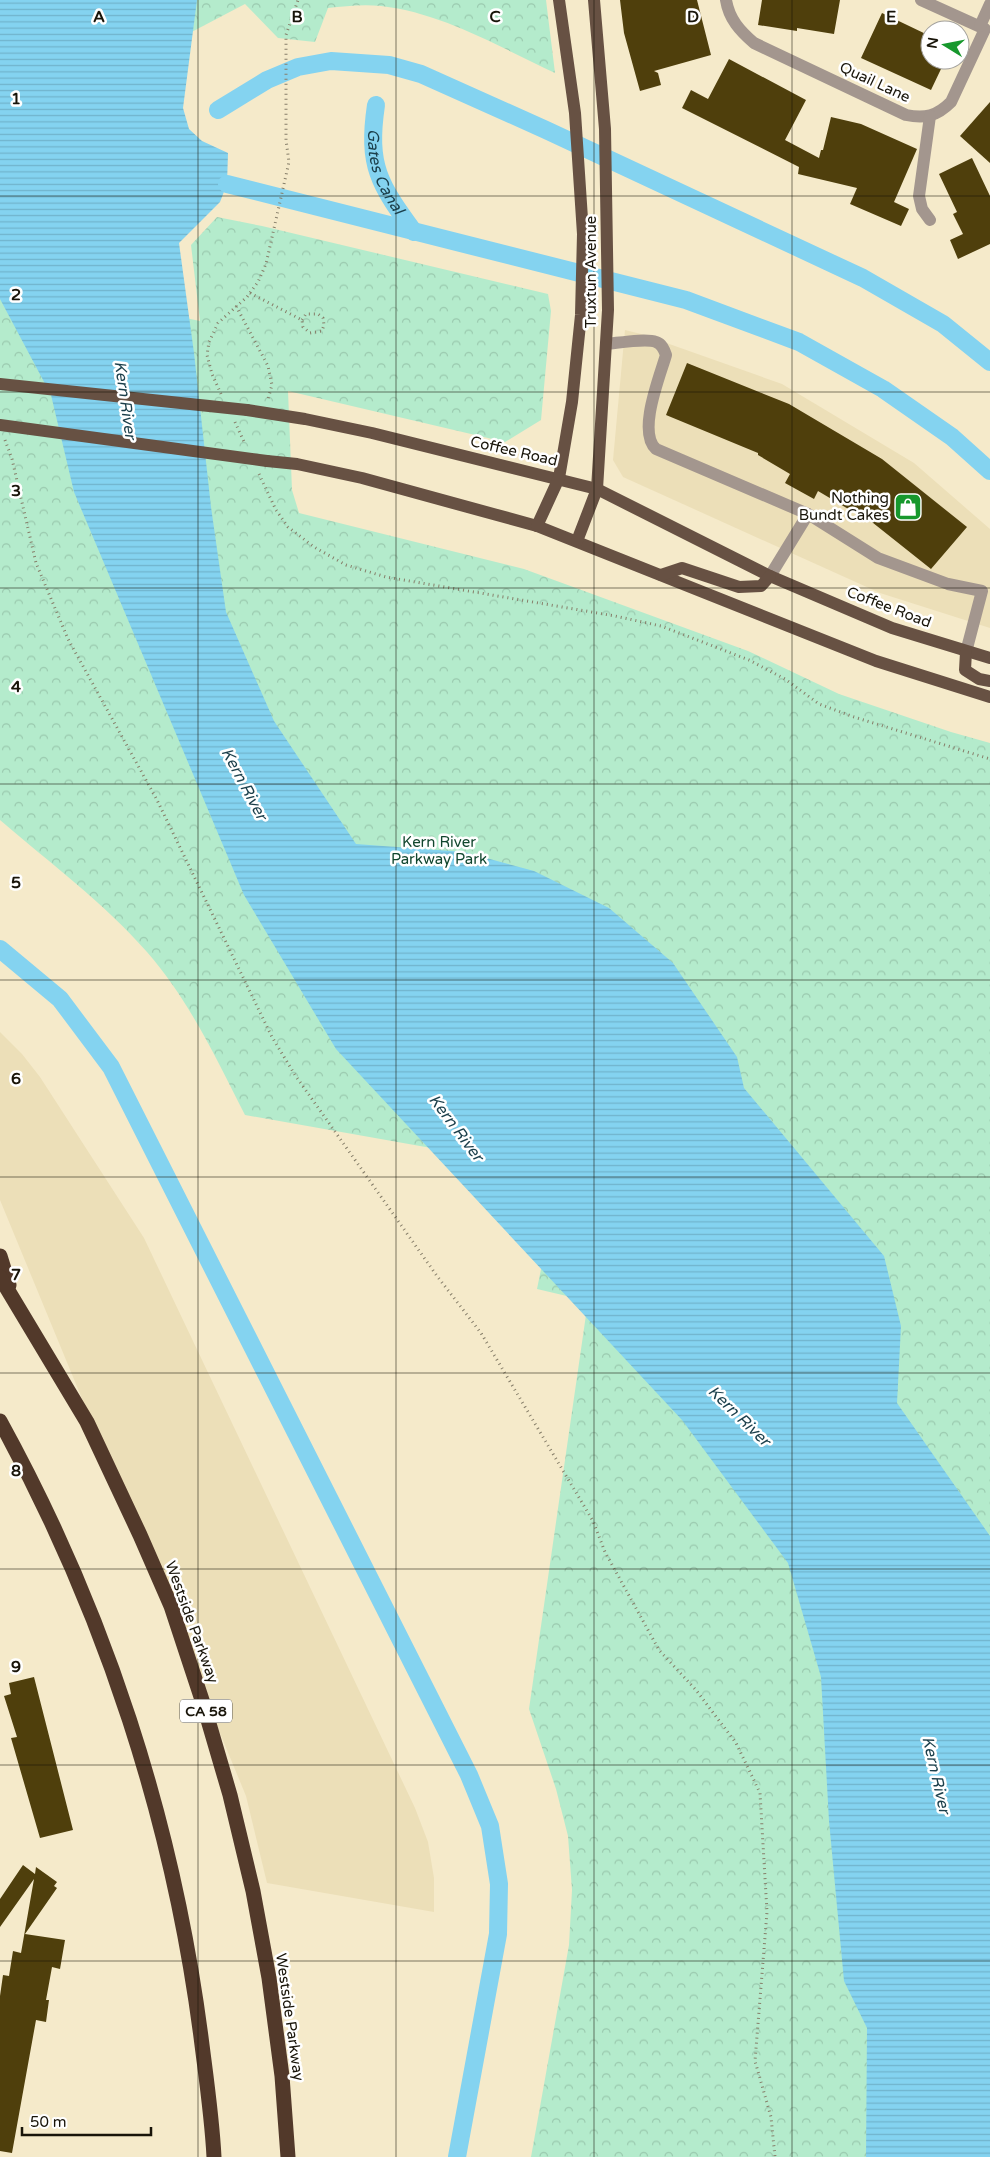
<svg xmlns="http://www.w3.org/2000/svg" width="990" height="2157" viewBox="0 0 990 2157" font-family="'Varela Round',sans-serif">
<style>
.built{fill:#ecdfb8}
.park{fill:url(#park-crowns)}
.water{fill:url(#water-rules)}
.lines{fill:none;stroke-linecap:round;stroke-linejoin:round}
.canal{stroke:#84d3f0;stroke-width:18}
.building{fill:#4f3f0c}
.path{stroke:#867e69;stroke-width:3;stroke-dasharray:1 4;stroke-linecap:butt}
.minor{stroke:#a3968e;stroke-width:12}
.major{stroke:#675143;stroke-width:12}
.highway{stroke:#52392a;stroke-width:15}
.major-bridge{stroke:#675143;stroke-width:12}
.grid{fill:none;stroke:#181409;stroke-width:1;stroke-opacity:0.55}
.labels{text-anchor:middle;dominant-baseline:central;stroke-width:5;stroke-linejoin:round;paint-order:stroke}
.shield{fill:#fff;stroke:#5d5a53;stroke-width:1}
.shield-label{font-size:14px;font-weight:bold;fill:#181409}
.street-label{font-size:15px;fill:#181409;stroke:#fff}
.poi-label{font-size:15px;fill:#181409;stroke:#fff;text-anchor:end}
.park-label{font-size:15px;fill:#11462e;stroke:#fff}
.water-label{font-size:16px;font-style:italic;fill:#1b3f4b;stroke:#fff}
.grid-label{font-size:16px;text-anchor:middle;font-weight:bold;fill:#181409;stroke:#fff;stroke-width:5;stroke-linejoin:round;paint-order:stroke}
</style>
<defs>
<pattern id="park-crowns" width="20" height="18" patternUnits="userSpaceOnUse" patternTransform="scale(1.25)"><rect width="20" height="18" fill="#b4ebcc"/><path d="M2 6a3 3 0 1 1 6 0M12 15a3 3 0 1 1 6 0" fill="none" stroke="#9ac9ae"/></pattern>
<pattern id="water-rules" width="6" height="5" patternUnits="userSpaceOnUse" patternTransform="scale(1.25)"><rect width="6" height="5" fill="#84d3f0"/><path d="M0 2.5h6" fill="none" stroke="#71b4cc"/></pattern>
</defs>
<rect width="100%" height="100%" fill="#f5eaca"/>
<g class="built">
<polygon points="625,330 641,334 782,384 914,463 990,529 990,628 880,593 623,477 613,460"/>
<polygon points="0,1032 22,1054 40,1077 144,1238 415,1808 428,1842 434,1878 434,1912 267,1883 246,1796 0,1200"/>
</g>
<g class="park">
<path d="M150 0H546L555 73C499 47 443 13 381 6 364 4 345 6 328 8L315 42 278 38 245 4 142 58Z"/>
<path d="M217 217 262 226 548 294 551 311 541 420 505 442 288 391 292 490 299 513 524 569 748 651 839 694 951 732 990 743V2157H531L569 1945 572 1890 568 1836 556 1789 529 1709 588 1301 537 1289 561 1171 245 1115C216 1058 189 1000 147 952 104 903 50 863 0 820V280L200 321 191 245Z"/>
</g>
<polygon class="water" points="0,0 197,0 183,108 189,129 202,141 228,153 227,184 220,202 179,243 194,353 211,507 226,612 274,721 356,844 464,852 534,871 609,908 673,963 737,1057 744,1088 884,1256 901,1326 897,1403 990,1536 990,2157 866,2157 867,2028 844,1981 829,1821 821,1677 788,1563 682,1420 336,1049 244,895 74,492 51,395 0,299"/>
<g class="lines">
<g class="canal">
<path id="s1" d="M376 105C367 166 379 184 414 232"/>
<polyline points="218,110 267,80 298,67 331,61 389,65 421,74 546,130 863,278 943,324 990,362"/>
<polyline points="227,184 686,300 799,342 883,389 952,437 990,471"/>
<polyline points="0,949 60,999 111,1067 469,1775 490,1826 499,1884 498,1934 457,2157"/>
</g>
</g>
<g class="building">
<polygon points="620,0 697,0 711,55 654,71 658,73 661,85 640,91 624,33"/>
<polygon points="762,0 840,0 834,34 797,28 797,31 758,25"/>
<polygon points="882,13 930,36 930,56 924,54 941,69 931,90 861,58"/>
<polygon points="729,59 806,100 785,140 819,158 821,150 823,150 831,117 861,124 917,149 894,202 909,209 901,226 850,204 857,188 798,174 799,167 682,108 691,90 708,99"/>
<polygon points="990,102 990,163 960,136"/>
<polygon points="972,158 990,196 990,244 958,259 950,240 963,234 953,214 957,212 939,174"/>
<polygon points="687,363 789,404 882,459 967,527 931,569 853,507 850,510 818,491 814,499 785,483 790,474 758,455 758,453 666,415"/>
<polygon points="34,1677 73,1830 40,1838 11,1738 17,1737 4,1696 11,1694 9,1683"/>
<polygon points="23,1865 35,1874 36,1867 57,1882 54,1886 57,1888 25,1934 65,1940 60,1969 52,1967 46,2000 49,2000 46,2022 36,2020 12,2153 0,2151 0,1996 3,1975 9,1976 13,1951 21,1953 34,1879 0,1927 0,1899"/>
</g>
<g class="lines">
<g class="path">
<polyline points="250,293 302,320 303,327 310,333 322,331 324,325 323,318 318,314 306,314 302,320"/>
<polyline points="236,306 268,366 272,385 268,399"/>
<polyline points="221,394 212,374 207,355 209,342 218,323 247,297 258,282 266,264 289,162 286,140 286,35 298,0"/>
<polyline points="235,422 245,444"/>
<polyline points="5,440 12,459 36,563 68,639 157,800 272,1037 295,1075 437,1276 481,1333 593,1521 605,1552 659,1650 696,1690 736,1743 760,1793 767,1912 755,2061 771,2117 775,2157"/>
<polyline points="259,474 276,510 288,527 314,547 346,565 386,577 615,616 661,626 749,660 785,679 819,704 854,717 990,759"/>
</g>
<g class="minor">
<path d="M726 0C729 19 740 31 754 43L906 115C925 119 937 116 951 102L985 29 921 0"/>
<polyline points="980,26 990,4"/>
<polyline points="930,116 919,196 922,209 930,220"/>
<path d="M606 344C618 343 646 338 656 342 662 344 664 349 666 355 660 376 637 432 656 449L808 514 878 558 948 584 982 591 966 652"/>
<polyline points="770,576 808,514"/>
</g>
<g class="major">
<polyline points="247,410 305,419 372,433 597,489 770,576 892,628 990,658"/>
<polyline points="267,461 297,464 362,478 537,526 876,661 990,697"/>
<polyline points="537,526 559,478 572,402 581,315 583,234 575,113 559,0"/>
<polyline points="577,541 597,489 608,310 605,129 594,0"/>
<polyline points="661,575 682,568 739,587 761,586 770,576"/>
<polyline points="966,652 965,670 979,679 990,681"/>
</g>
<g class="highway">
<polyline points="0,1256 9,1285"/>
<polyline points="0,1277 87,1422 140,1535 171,1606 203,1703 230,1795 253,1891 269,1978 282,2076 288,2157"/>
<path d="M0 1421C105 1612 173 1821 201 2037 206 2077 212 2117 214 2157"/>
</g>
<g class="major-bridge">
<polyline points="0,384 247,410"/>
<polyline points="0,425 267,461"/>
</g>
</g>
<path class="grid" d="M198 0V2157M396 0V2157M594 0V2157M792 0V2157M0 196H990M0 392H990M0 588H990M0 784H990M0 980H990M0 1177H990M0 1373H990M0 1569H990M0 1765H990M0 1961H990"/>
<defs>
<g id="shop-square" transform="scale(1.4375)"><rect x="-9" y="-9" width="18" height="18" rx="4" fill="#17982d" stroke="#fff"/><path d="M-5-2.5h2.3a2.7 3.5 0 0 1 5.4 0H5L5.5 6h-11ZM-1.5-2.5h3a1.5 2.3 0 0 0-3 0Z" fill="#fff"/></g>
</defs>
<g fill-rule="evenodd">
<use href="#shop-square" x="908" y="507"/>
</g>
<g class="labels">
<rect class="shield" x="180" y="1699.5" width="52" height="23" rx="4"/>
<g class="shield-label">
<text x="206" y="1711">CA 58</text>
</g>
<g class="street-label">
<text transform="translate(875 82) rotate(25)">Quail Lane</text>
<text transform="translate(591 272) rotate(-90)">Truxtun Avenue</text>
<text transform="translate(514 451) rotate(13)">Coffee Road</text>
<text transform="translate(889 607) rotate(21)">Coffee Road</text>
<text transform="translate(192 1622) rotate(70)">Westside Parkway</text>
<text transform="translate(290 2017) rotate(82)">Westside Parkway</text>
</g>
<g class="poi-label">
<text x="889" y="498">Nothing<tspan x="889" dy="17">Bundt Cakes</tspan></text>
</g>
<g class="park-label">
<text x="439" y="842">Kern River<tspan x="439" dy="17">Parkway Park</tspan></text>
</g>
<g class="water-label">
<text stroke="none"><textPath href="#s1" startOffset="69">Gates Canal</textPath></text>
<text transform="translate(125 400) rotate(82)">Kern River</text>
<text transform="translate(244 784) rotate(62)">Kern River</text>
<text transform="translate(456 1128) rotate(53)">Kern River</text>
<text transform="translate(739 1416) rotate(44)">Kern River</text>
<text transform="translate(936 1775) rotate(77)">Kern River</text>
</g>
</g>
<g class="grid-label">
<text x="99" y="22">A</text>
<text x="297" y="22">B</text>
<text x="495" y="22">C</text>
<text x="693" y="22">D</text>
<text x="891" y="22">E</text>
<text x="16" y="104">1</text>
<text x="16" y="300">2</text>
<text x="16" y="496">3</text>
<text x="16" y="692">4</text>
<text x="16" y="888">5</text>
<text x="16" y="1084">6</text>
<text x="16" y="1280">7</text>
<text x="16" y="1476">8</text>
<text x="16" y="1672">9</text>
</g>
<g transform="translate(945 45) rotate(280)"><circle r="24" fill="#ffffff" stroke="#a3a19d"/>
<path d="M0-4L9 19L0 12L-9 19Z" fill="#17982d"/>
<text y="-8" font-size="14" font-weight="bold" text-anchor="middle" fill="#181409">N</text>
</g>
<path d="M22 2127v8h129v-8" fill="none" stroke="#181409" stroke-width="2.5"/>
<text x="30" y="2127" font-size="15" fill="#181409" stroke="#ffffff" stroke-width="4" paint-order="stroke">50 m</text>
</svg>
